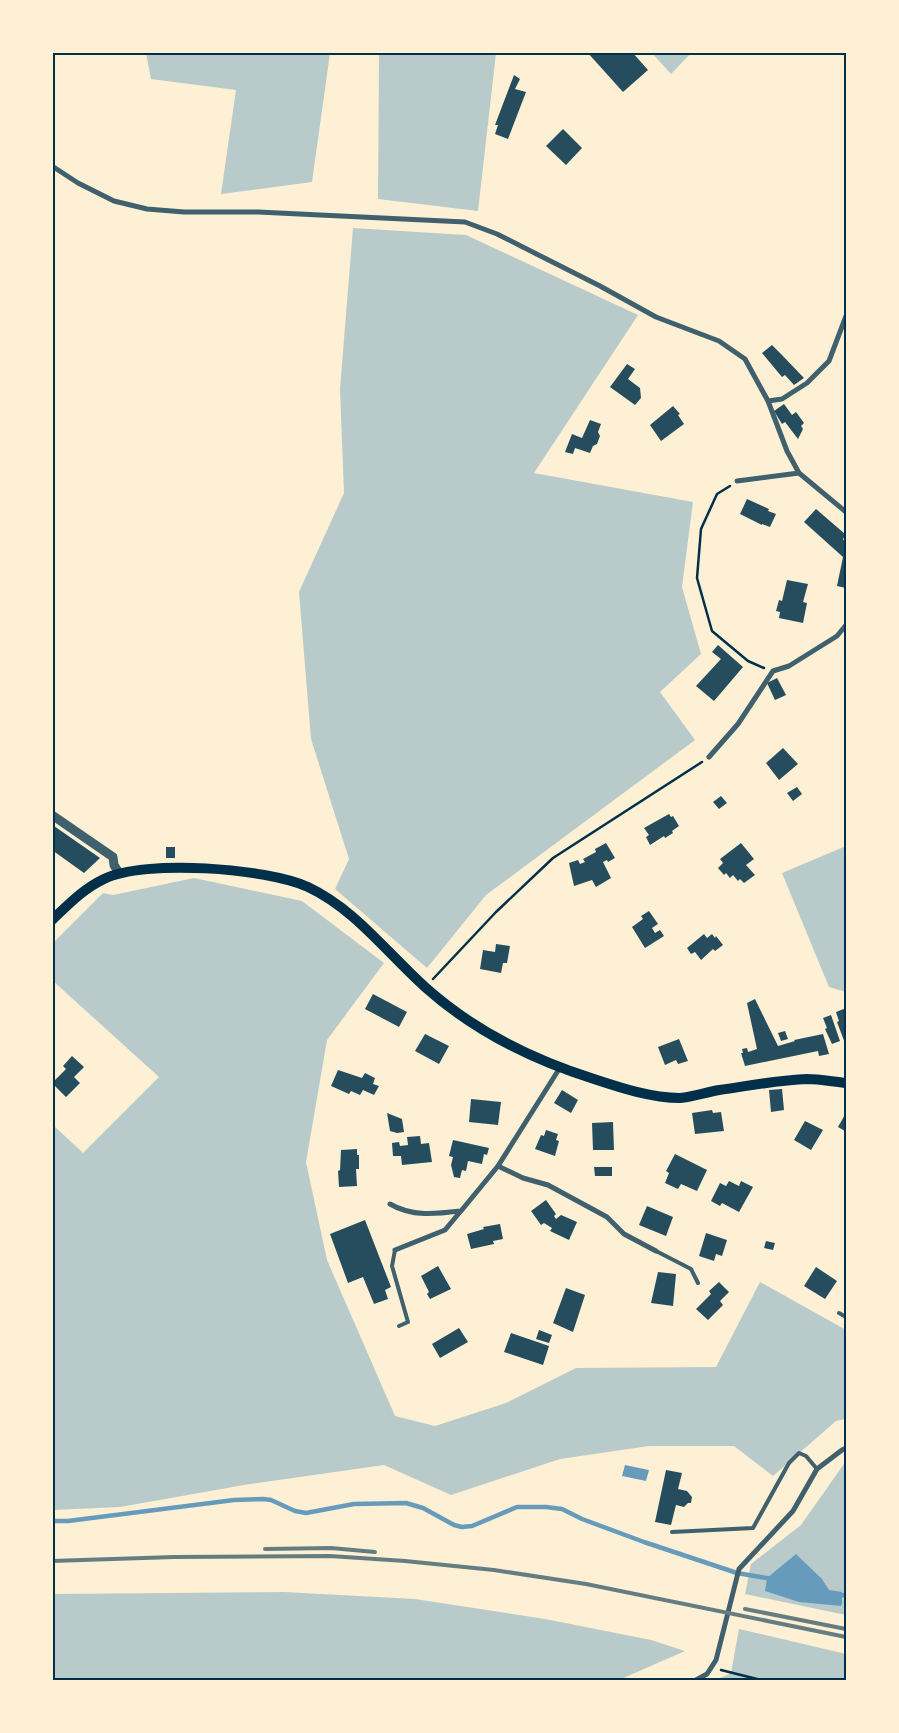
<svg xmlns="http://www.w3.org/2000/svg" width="899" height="1733" viewBox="0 0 899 1733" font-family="Rubik,sans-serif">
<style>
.green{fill:#b9caca}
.water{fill:#669bbc}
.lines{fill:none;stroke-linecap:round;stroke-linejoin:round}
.stream{stroke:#669bbc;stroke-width:4.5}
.building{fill:#264d5e}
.path{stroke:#003049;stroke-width:2.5}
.service{stroke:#3f606c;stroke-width:4}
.minor{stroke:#3f606c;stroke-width:5}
.tertiary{stroke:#3f606c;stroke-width:9}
.secondary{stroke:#003049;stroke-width:10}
.rail{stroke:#657d81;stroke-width:4}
.neatline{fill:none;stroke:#003049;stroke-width:2}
</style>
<rect width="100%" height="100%" fill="#fdf0d5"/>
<g class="green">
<polygon points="146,53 330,53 312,182 221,194 236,90 151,79"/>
<polygon points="379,53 496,53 478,211 378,199"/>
<polygon points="652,53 691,53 671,74"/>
<polygon points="353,228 466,235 638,315 534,473 693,502 682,587 701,654 660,692 695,740 486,895 427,968 335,889 349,859 311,739 299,592 344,493 340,389"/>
<polygon points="846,846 846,992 829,987 782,873"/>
<polygon points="194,878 302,901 384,963 327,1040 306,1162 327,1260 395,1416 435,1426 506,1403 576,1368 716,1367 760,1282 846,1330 846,1419 836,1421 773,1476 734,1446 649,1446 560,1459 451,1495 384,1465 244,1485 120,1507 53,1510 52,1124 83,1153 159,1077 53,981 53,943 103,893 113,895"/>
<polygon points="846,1461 846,1615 745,1594 751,1564 801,1525"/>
<polygon points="284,1592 415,1599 545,1619 651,1640 685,1651 619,1680 53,1680 53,1594"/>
<polygon points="739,1629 846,1654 846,1680 716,1680 731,1673"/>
</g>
<g class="water">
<polygon points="625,1465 649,1470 646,1481 622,1476"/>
<polygon points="796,1554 822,1579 829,1590 842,1592 842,1603 841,1606 799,1602 765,1591 767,1578"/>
</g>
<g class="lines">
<g class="stream">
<polyline points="52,1521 68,1521 234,1500 263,1499 271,1500 295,1511 306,1513 354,1504 406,1503 423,1508 454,1525 462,1527 472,1526 517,1507 546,1507 562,1509 582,1519 644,1542 737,1573 772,1579"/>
<polyline points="838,1594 846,1596"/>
</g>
</g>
<g class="building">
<polygon points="587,52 632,52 648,70 623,92"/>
<polygon points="514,75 520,79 515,89 526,92 508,139 495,134 498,125 495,125"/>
<polygon points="563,129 582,148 566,165 546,146"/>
<polygon points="772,345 781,354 804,378 794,385 785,375 782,377 762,353"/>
<polygon points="627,364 635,369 628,379 640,388 641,398 635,405 610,387"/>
<polygon points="784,404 792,415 796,412 804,423 801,426 803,429 798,439 785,422 782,424 774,411"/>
<polygon points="673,406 680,414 678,415 684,424 661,441 650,425"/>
<polygon points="590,420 601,424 598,432 600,436 597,444 593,446 590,453 575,448 573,454 565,452 572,434 582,438"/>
<polygon points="747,499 769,509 768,511 776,514 770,527 762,524 762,525 740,514"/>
<polygon points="816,509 845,534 843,540 846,541 846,588 837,586 843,557 804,522"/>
<polygon points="787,580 808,584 803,602 807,603 803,623 779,618 780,612 776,611 779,600 782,601"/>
<polygon points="718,645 743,667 714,701 696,686 721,659 712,652"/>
<polygon points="777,678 786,695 775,700 767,683"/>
<polygon points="783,748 798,764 779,780 766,763"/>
<polygon points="797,787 802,794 793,801 787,793"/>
<polygon points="721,796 727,803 719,809 713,802"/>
<polygon points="669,814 671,817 673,816 679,826 672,831 673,833 665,838 664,836 650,845 646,837 649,835 644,828"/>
<polygon points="54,826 100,858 84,873 52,850 52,827"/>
<polygon points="606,843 615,858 608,862 607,860 603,862 611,878 596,887 592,880 574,886 569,863 578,860 580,864 585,862 583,859 596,852 595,849"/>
<polygon points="741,843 754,859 746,865 755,875 744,883 740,879 738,881 733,875 730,878 726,873 724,875 718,868 723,863 720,859"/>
<rect x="166" y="847" width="9" height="11"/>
<polygon points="649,911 658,924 652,928 655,933 660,930 664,936 645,948 632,927 643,919 641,916"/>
<polygon points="704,934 707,938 712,934 715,938 716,936 723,945 715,951 713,949 701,960 695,952 691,954 687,948"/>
<polygon points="496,944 510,946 507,963 503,963 501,973 480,969 483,950 495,952"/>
<polygon points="373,994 407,1012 399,1027 365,1009"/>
<polygon points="755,999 778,1046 795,1041 794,1040 823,1034 829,1054 819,1056 818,1051 745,1066 741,1053 743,1053 742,1049 747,1048 748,1052 757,1049 747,1003"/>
<polygon points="846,1008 846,1046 837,1022 839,1021 836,1012"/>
<polygon points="831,1015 840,1041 832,1044 825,1029 827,1028 823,1018"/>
<polygon points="785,1031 788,1039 781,1041 778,1033"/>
<polygon points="425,1034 449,1046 439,1064 415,1051"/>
<polygon points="679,1039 688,1061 678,1064 676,1060 665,1065 658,1047"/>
<polygon points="72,1056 84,1067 74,1077 80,1083 66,1097 52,1083 66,1069 63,1066"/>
<polygon points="338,1070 362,1078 365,1073 375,1078 373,1084 379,1086 374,1095 363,1090 360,1095 351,1091 349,1094 331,1086"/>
<polygon points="782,1089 784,1110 771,1112 769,1090"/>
<polygon points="562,1090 578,1100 571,1113 554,1103"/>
<polygon points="471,1099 501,1102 498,1125 469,1122"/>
<polygon points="712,1110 713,1113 721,1112 724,1131 695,1134 692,1113"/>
<polygon points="387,1113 402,1119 404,1132 397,1133 390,1131"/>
<polygon points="846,1113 846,1129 845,1131 838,1127"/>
<polygon points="805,1121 823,1130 811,1150 794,1140"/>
<polygon points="613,1122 614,1150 593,1150 592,1123"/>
<polygon points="546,1130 558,1134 556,1140 559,1141 555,1156 535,1149 541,1135 544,1136"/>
<polygon points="420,1136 421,1144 429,1143 432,1162 402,1165 401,1156 393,1156 392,1143 399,1142 400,1146 408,1145 407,1137"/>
<polygon points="453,1140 489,1148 487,1155 484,1154 482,1164 468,1161 466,1171 462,1170 460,1178 454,1177 451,1165 453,1157 449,1156"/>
<polygon points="357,1149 357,1155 359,1155 359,1169 356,1169 357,1186 339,1187 338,1171 340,1170 341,1150"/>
<polygon points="675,1154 707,1170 697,1191 681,1184 678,1189 665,1183 669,1173 666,1171"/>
<polygon points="594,1167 612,1167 612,1176 595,1176"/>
<polygon points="729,1181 739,1186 741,1181 753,1187 739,1212 722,1203 720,1206 711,1201 720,1183 726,1186"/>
<polygon points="546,1200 556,1214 554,1216 556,1219 561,1215 577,1222 569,1240 550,1231 552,1228 544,1223 541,1225 531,1211"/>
<polygon points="647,1206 673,1217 666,1236 639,1225"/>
<polygon points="365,1220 391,1287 385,1290 388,1299 374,1304 363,1277 348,1283 330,1234"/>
<polygon points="500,1224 503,1239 493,1241 494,1244 471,1249 467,1234 484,1229 483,1227"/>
<polygon points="706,1233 727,1240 722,1256 716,1254 714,1261 699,1256"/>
<polygon points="766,1241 775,1243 773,1250 764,1248"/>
<polygon points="438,1266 451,1289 430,1299 427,1294 429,1292 421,1276"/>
<polygon points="816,1267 837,1281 825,1299 804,1286"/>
<polygon points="658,1272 676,1274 673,1306 651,1303"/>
<polygon points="719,1282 729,1292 720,1301 723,1305 708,1320 696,1309 711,1294 709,1291"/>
<polygon points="566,1288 585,1295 573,1332 553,1323"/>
<polygon points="459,1328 468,1342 440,1358 432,1344"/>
<polygon points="539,1330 552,1335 549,1343 536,1339"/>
<polygon points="511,1333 549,1346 543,1365 504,1352"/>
<polygon points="666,1470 682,1473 678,1489 687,1491 692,1497 691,1503 688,1503 684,1507 676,1505 671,1525 655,1522"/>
</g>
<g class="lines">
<g class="path">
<polyline points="730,486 717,494 701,529 697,578 712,631 748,661 764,668"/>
<polyline points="433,979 496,912 553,858 702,762"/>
<polyline points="721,1670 761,1680"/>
</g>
<g class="service">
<polyline points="395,1250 392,1266 408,1322 399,1326"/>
<polyline points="656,1251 691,1269 698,1283"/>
<polyline points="839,1313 846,1317"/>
<polyline points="672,1532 753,1528 789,1463 799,1453 806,1456 817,1469"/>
</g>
<g class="minor">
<polyline points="52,166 78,183 114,201 147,209 184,212 258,212 465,222 497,234 600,286 656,317 719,341 745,359 768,401 787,451 799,473 846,512"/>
<polyline points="768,401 782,399 807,383 829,361 846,316"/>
<polyline points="737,481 799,473"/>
<polyline points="709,757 738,724 773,671 789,666 837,636 846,625"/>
<polyline points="498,1166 523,1178 548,1185 607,1217 624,1234 656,1251"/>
<path d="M390 1204C412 1217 436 1214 461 1211L498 1166 561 1066"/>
<polyline points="395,1250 445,1230 460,1212"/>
<polyline points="696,1680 707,1674 716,1660 739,1569 793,1511 817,1469 842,1450 846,1448"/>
</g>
<polyline class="tertiary" points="52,815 113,857 114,865 119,873"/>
<path class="secondary" d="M52 920C69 904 83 889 104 879 145 859 266 868 308 887 355 909 387 953 425 987 473 1030 533 1060 594 1079 621 1088 652 1098 680 1098 693 1097 707 1092 719 1090 748 1086 778 1080 807 1079 820 1079 834 1082 846 1083"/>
<g class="rail">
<polyline points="265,1549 331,1548 375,1552"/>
<polyline points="52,1561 174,1557 330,1556 405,1561 494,1570 586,1584 846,1637"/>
<polyline points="745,1609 846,1629"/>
</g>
</g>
<rect width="899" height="1733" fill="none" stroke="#fdf0d5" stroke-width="108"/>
<rect x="54" y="54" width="791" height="1625" class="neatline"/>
</svg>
